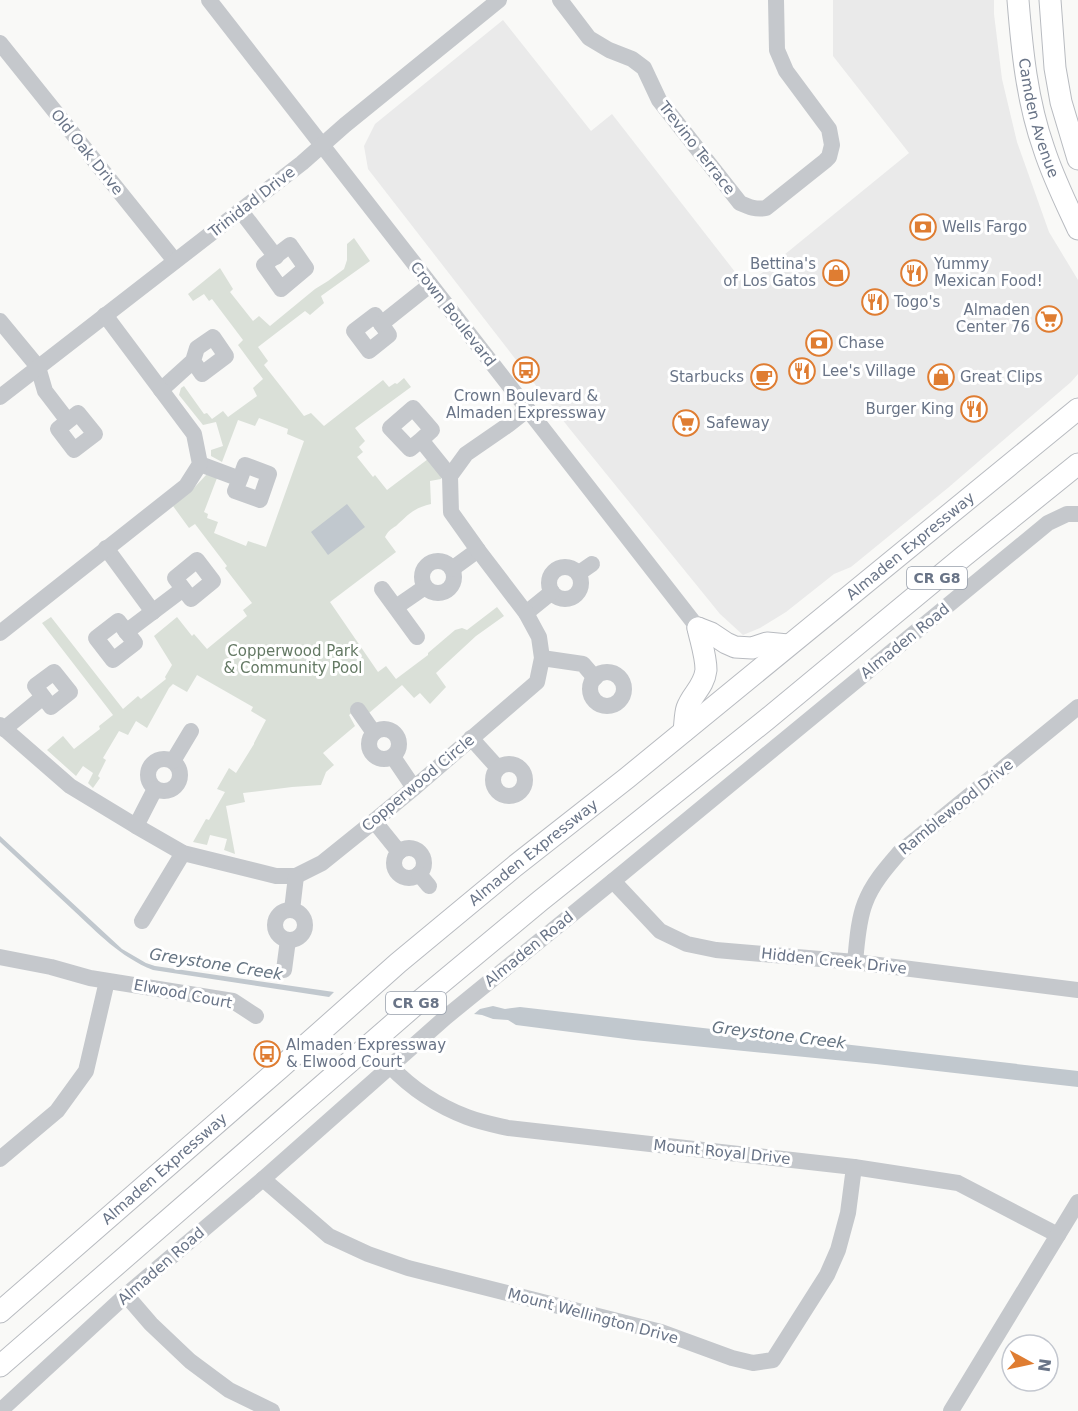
<svg xmlns="http://www.w3.org/2000/svg" width="1078" height="1411" viewBox="0 0 1078 1411" font-family="'DejaVu Sans',sans-serif">
<style>
.built{fill:#eaeaea}
.green{fill:#dae0d8}
.water{fill:#c1c8ce}
.lines{fill:none;stroke-linecap:round;stroke-linejoin:round}
.major-casing{stroke:#b8bbc0;stroke-width:23}
.minor{stroke:#c5c8cc;stroke-width:16}
.major{stroke:#fff;stroke-width:21}
.labels{text-anchor:middle;dominant-baseline:central;stroke-width:6;stroke-linejoin:round;paint-order:stroke}
.shield{fill:#fff;stroke:#969eab;stroke-width:1.5}
.shield-label{font-size:14px;font-weight:bold;fill:#697487}
.street-label{font-size:15px;fill:#697487;stroke:#fff}
.poi-label{font-size:15px;fill:#697487;stroke:#fff;text-anchor:start}
.park-label{font-size:15px;fill:#647964;stroke:#fff}
.water-label{font-size:16px;font-style:italic;fill:#657482;stroke:#fff}
</style>
<rect width="100%" height="100%" fill="#f9f9f7"/>
<polygon class="built" points="833,0 994,0 994,14 1002,79 1017,142 1049,232 1078,280 1078,374 1071,382 949,487 851,567 834,574 786,612 760,628 743,635 720,614 569,428 368,169 364,146 375,124 503,20 591,131 612,114 746,286 909,153 833,56"/>
<path class="green" d="M354 238 370 261 321 296 324 303 310 315 305 311 258 347 268 361 264 365 304 416 311 413 324 426 383 380 389 387 395 383 397 384 404 378 411 387 355 428 365 441 359 447 363 452 357 457 373 477 375 475 387 490 428 459 441 472V479L430 481 431 504C413 508 408 515 396 526 391 529 388 531 385 537L396 552 330 602 378 672 386 666 396 679 428 655V653L455 630 462 628 467 630 497 607 504 616 476 636 436 673 446 687 430 704 420 693 414 698 402 685 369 713 362 705 349 715 355 726 323 753 334 765 326 772 321 785 292 787 243 793 245 802 226 806 235 854 224 850 227 839 210 835 207 845 193 842 206 819 209 820 225 792 217 789 229 768 236 773 254 744V743L266 720 251 711 253 707 197 675 187 692 173 684 169 688 147 728 136 721 128 735 119 731 103 758 106 760 98 776 100 778 93 788 88 783 93 773 83 766 76 776 47 750 63 736 74 749 100 729 99 726 113 715 42 623 51 617 123 709 138 696 141 699 166 679 165 677 172 665 154 636 177 617 192 636 194 634 207 649 247 616 243 610 252 603 225 568 227 566 195 524 189 528 173 506 192 490 207 474 217 478 204 512 208 514 207 518 218 522 214 533 246 546 248 541 266 547 304 441 287 434 288 429 259 418 255 426 238 420 222 462 211 456V450L223 446 216 422 203 425 179 395 181 388 184 386 204 414 207 413 212 419 223 411 228 417 257 396 253 388 263 379 238 345 243 340 212 299 209 301 204 294 193 301 188 294 220 268 233 289 230 292 253 321 259 316 270 326 315 289 328 281 344 269 347 260V244Z"/>
<g class="water">
<polygon points="347,504 365,527 328,555 311,532"/>
<path d="M0 836 122 949 146 963 155 966 334 992 329 997 153 970C120 957 98 933 72 909 48 887 24 864 0 842Z"/>
<polygon points="493,1006 505,1009 520,1007 1078,1071 1078,1087 876,1064 634,1040 555,1030 516,1025 508,1020 493,1019 482,1015 474,1014 480,1009"/>
</g>
<g class="lines">
<g class="major-casing">
<g id="major">
<path id="s1" d="M1018 0C1022 50 1027 101 1044 149 1053 177 1066 203 1078 229"/>
<polyline points="1050,0 1055,68 1061,102 1078,159"/>
<polyline points="698,628 711,633 726,643 735,647 752,648 767,643 788,645"/>
<path d="M684 731C685 724 685 714 687 708 692 694 704 687 706 670 706 656 701 642 698 628"/>
<path id="s2" d="M0 1312 280 1068 398 963 515 866 627 778 1078 409"/>
<polyline points="0,1366 422,999 540,901 766,720 964,556 1078,464"/>
</g>
</g>
<g class="minor">
<polyline points="209,0 698,628"/>
<path d="M560 0 589 38 609 50 632 59 644 68 659 100 740 203C749 207 756 210 766 208L825 161 829 157 832 145 829 129 786 71 777 50 776 0"/>
<polyline points="0,43 175,261"/>
<polyline points="240,210 276,257"/>
<polygon points="290,245 306,268 281,289 264,265"/>
<polygon points="375,315 389,335 369,351 354,331"/>
<polyline points="0,321 38,367 45,391 68,421 78,413 95,434 74,450 58,429 68,421"/>
<polyline points="381,324 430,285"/>
<polyline points="161,390 193,361 197,348 213,337 226,356 202,374 193,361"/>
<polyline points="0,397 302,163 345,125 499,0"/>
<polyline points="421,440 432,430 413,408 390,428 410,449 421,440 450,476"/>
<polyline points="200,464 240,479 235,491 260,500 269,474 245,465 240,479"/>
<polyline points="106,548 153,612"/>
<polygon points="197,560 213,581 191,599 175,578"/>
<circle cx="438" cy="577" r="16"/>
<circle cx="565" cy="583" r="16"/>
<polyline points="452,569 478,550"/>
<polyline points="579,573 592,564"/>
<polyline points="382,589 417,637"/>
<polyline points="396,607 425,587"/>
<polyline points="526,613 552,592"/>
<polygon points="118,621 135,643 113,660 96,638"/>
<polyline points="126,632 183,589"/>
<polyline points="0,633 186,486 200,464 194,434 105,315"/>
<polyline points="542,658 583,664 595,678"/>
<polygon points="54,672 70,692 51,707 35,686"/>
<circle cx="607" cy="689" r="17"/>
<polyline points="358,710 374,733"/>
<polyline points="0,725 70,786 136,826 183,853 276,876 296,876 322,863 368,826 414,788 537,682 542,658 539,637 526,613 478,550 451,512 450,476 466,454 508,425 527,410"/>
<circle cx="384" cy="744" r="15"/>
<polyline points="4,729 43,697"/>
<polyline points="471,738 498,768"/>
<polyline points="393,757 414,788"/>
<circle cx="164" cy="775" r="16"/>
<polyline points="173,761 191,731"/>
<circle cx="509" cy="780" r="16"/>
<polyline points="374,821 399,852"/>
<polyline points="136,826 155,789"/>
<circle cx="409" cy="863" r="15"/>
<polyline points="419,874 429,886"/>
<polyline points="613,881 660,931 687,944 716,950 855,962 1078,990"/>
<circle cx="290" cy="925" r="15"/>
<polyline points="292,910 296,876"/>
<polyline points="142,921 183,853"/>
<polyline points="0,957 51,967 90,978 233,1001 256,1016"/>
<path d="M855 962C857 943 858 921 865 903 872 884 886 868 899 853L1078 707"/>
<polyline points="284,970 288,940"/>
<path d="M390 1066C412 1089 438 1106 467 1117 480 1122 495 1125 508 1128L854 1167 958 1183 1058 1235"/>
<polyline points="0,1159 57,1111 86,1071 107,981"/>
<polyline points="263,1179 329,1236 368,1254 408,1268 661,1332 732,1358 753,1363 773,1360 827,1275 838,1250 848,1213 854,1167"/>
<polyline points="126,1295 151,1324 190,1361 229,1390 272,1411"/>
<polyline points="0,1411 126,1295 263,1179 446,1017 613,881 1048,523 1067,514 1078,514"/>
<polyline points="951,1411 1078,1202"/>
</g>
<use href="#major" class="major"/>
</g>
<defs>
<g id="bank-ring" transform="scale(1.35)"><circle r="9.5" fill="#fff" stroke="#df7d32" stroke-width="1.5"/><path d="M-6-4H6V4H-6ZM0-2.3a2.3 2.3 0 1 0 0 4.6a2.3 2.3 0 1 0 0-4.6Z" fill="#df7d32"/></g>
<g id="shop-ring" transform="scale(1.35)"><circle r="9.5" fill="#fff" stroke="#df7d32" stroke-width="1.5"/><path d="M-5-2.5h2.3a2.7 3.5 0 0 1 5.4 0H5L5.5 6h-11ZM-1.5-2.5h3a1.5 2.3 0 0 0-3 0Z" fill="#df7d32"/></g>
<g id="restaurant-ring" transform="scale(1.35)"><circle r="9.5" fill="#fff" stroke="#df7d32" stroke-width="1.5"/><path d="M-5-6h1v4h1v-4h1v4h1v-4h1v5L-1.5 .5V6h-2V.5L-5-1ZM5-6V6H3V1.5H1.5Q1.5-4 5-6Z" fill="#df7d32"/></g>
<g id="supermarket-ring" transform="scale(1.35)"><circle r="9.5" fill="#fff" stroke="#df7d32" stroke-width="1.5"/><path d="M-6-5.5h2.5l.6 2H6L4.5 2H-2.5L-4.4-4H-6ZM-1.5 3.2a1.3 1.3 0 1 0 .1 0ZM3 3.2a1.3 1.3 0 1 0 .1 0Z" fill="#df7d32"/></g>
<g id="bus-ring" transform="scale(1.35)"><circle r="9.5" fill="#fff" stroke="#df7d32" stroke-width="1.5"/><path d="M-5-6H5V4H4V6H2V4H-2V6H-4V4H-5ZM-3.5-4V0h7V-4ZM-3.5 1.2v1.5H-2V1.2ZM2 1.2v1.5H3.5V1.2Z" fill="#df7d32"/></g>
<g id="cafe-ring" transform="scale(1.35)"><circle r="9.5" fill="#fff" stroke="#df7d32" stroke-width="1.5"/><path d="M-5.5-4.5H6V0H3Q3 3.5 0 3.5H-2.5Q-5.5 3.5-5.5 0ZM3-3.2v2h1.7v-2ZM-6 4.5H4V6H-6Z" fill="#df7d32"/></g>
</defs>
<g fill-rule="evenodd">
<use href="#bank-ring" x="923" y="227"/>
<use href="#shop-ring" x="836" y="273"/>
<use href="#restaurant-ring" x="914" y="273"/>
<use href="#restaurant-ring" x="875" y="302"/>
<use href="#supermarket-ring" x="1049" y="319"/>
<use href="#bank-ring" x="819" y="343"/>
<use href="#bus-ring" x="526" y="370"/>
<use href="#restaurant-ring" x="802" y="371"/>
<use href="#cafe-ring" x="764" y="377"/>
<use href="#shop-ring" x="941" y="377"/>
<use href="#restaurant-ring" x="974" y="409"/>
<use href="#supermarket-ring" x="686" y="423"/>
<use href="#bus-ring" x="267" y="1054"/>
</g>
<g class="labels">
<g class="shield">
<rect x="907" y="567" width="60" height="22" rx="4.5"/>
<rect x="386" y="992" width="60" height="22" rx="4.5"/>
</g>
<g class="shield-label">
<text x="937" y="578">CR G8</text>
<text x="416" y="1003">CR G8</text>
</g>
<g class="street-label">
<text stroke="none"><textPath href="#s1" startOffset="120">Camden Avenue</textPath></text>
<text transform="translate(697 148) rotate(52)">Trevino Terrace</text>
<text transform="translate(87 152) rotate(51)">Old Oak Drive</text>
<text transform="translate(252 202) rotate(-38)">Trinidad Drive</text>
<text transform="translate(453 314) rotate(52)">Crown Boulevard</text>
<text stroke="none"><textPath href="#s2" startOffset="1190">Almaden Expressway</textPath></text>
<text transform="translate(905 641) rotate(-39)">Almaden Road</text>
<text transform="translate(418 783) rotate(-40)">Copperwood Circle</text>
<text transform="translate(956 807) rotate(-39)">Ramblewood Drive</text>
<text stroke="none"><textPath href="#s2" startOffset="704">Almaden Expressway</textPath></text>
<text transform="translate(529 949) rotate(-39)">Almaden Road</text>
<text transform="translate(834 961) rotate(6)">Hidden Creek Drive</text>
<text transform="translate(183 994) rotate(11)">Elwood Court</text>
<text transform="translate(722 1152) rotate(6)">Mount Royal Drive</text>
<text stroke="none"><textPath href="#s2" startOffset="218">Almaden Expressway</textPath></text>
<text transform="translate(161 1266) rotate(-41)">Almaden Road</text>
<text transform="translate(593 1316) rotate(15)">Mount Wellington Drive</text>
</g>
<g class="poi-label">
<text x="942" y="227">Wells Fargo</text>
<text x="816" y="264" text-anchor="end">Bettina's<tspan x="816" dy="17">of Los Gatos</tspan></text>
<text x="934" y="264">Yummy<tspan x="934" dy="17">Mexican Food!</tspan></text>
<text x="894" y="302">Togo's</text>
<text x="1030" y="310" text-anchor="end">Almaden<tspan x="1030" dy="17">Center 76</tspan></text>
<text x="838" y="343">Chase</text>
<text x="822" y="371">Lee's Village</text>
<text x="744" y="377" text-anchor="end">Starbucks</text>
<text x="960" y="377">Great Clips</text>
<text x="526" y="396" text-anchor="middle">Crown Boulevard &amp;<tspan x="526" dy="17">Almaden Expressway</tspan></text>
<text x="954" y="409" text-anchor="end">Burger King</text>
<text x="706" y="423">Safeway</text>
<text x="286" y="1045">Almaden Expressway<tspan x="286" dy="17">&amp; Elwood Court</tspan></text>
</g>
<g class="park-label">
<text x="293" y="651">Copperwood Park<tspan x="293" dy="17">&amp; Community Pool</tspan></text>
</g>
<g class="water-label">
<text transform="translate(216 964) rotate(9)">Greystone Creek</text>
<text transform="translate(779 1035) rotate(7)">Greystone Creek</text>
</g>
</g>
<g transform="translate(1030 1363) rotate(98)"><circle r="28" fill="#ffffff" stroke="#c3c7cf" stroke-width="1.5"/>
<path d="M0-4.5L10 22L0 15L-10 22Z" fill="#df7d32"/>
<text y="-9" font-size="16" font-weight="bold" text-anchor="middle" fill="#697487">N</text>
</g>
</svg>
